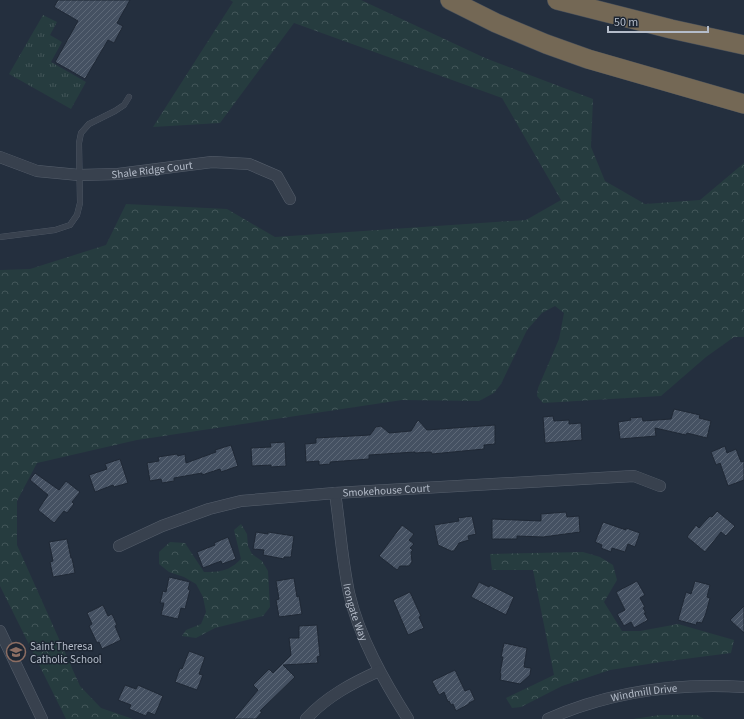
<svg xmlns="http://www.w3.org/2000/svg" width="744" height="719" viewBox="0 0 744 719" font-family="'Source Sans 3',sans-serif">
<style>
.forest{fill:url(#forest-crowns)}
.park{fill:url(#park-tufts)}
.building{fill:url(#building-hatch);stroke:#1f2835}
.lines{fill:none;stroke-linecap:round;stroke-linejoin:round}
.lane-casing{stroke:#565f6c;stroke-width:6}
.street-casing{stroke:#565f6c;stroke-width:12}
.highway-casing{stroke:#434c59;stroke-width:20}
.lane{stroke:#38414e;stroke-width:5.5}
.street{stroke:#38414e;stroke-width:11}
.highway{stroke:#746855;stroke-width:19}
.labels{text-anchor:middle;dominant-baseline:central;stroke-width:3;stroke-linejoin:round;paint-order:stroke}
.street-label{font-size:11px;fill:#b4bcc9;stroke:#1d2633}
.poi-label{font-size:11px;fill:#b4bcc9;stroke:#1d2633;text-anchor:start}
</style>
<defs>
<pattern id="forest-crowns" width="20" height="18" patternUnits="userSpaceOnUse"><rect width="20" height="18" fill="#263c3f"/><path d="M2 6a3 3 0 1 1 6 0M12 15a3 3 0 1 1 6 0" fill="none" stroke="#435659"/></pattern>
<pattern id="park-tufts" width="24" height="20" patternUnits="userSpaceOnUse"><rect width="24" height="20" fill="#263c3f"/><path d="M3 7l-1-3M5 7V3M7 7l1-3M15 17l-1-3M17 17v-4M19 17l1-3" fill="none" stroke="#435659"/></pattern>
<pattern id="building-hatch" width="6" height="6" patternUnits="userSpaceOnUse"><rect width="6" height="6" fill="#455162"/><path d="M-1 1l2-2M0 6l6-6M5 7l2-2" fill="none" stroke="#5d6877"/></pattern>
</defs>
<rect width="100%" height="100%" fill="#242f3e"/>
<g class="forest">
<polygon points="230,0 361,0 485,58 593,99 591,147 605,181 645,204 700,200 744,163 744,337 734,337 706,357 661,396 543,403 537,396 538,388 559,339 564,313 555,306 542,313 527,330 501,384 494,393 479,401 402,400 137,440 37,463 17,501 17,545 80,686 101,708 133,719 66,719 0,586 0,270 30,269 106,245 126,204 227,209 275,237 526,220 561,200 502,98 294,23 220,123 153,127 233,2"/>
<path d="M241 524 247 534 248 546 252 554 262 561 268 571 270 607 263 616 215 628 196 638 182 636 186 630 201 624 206 612 203 597 196 584 184 577 169 572 159 564V552L170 542 185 543 204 572C221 572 229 571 241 559L234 530Z"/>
<polygon points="583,552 600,557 613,565 617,580 604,602 622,631 640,631 678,624 734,640 731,653 661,662 610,670 562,686 521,707 512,708 506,698 554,675 533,570 492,570 490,554"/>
<polygon points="660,715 697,715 704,719 633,719"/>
</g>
<polygon class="park" points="43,15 57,22 50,35 62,42 51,62 86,82 71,109 9,74"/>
<g class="building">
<polygon points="58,0 130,0 117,23 123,26 114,43 108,40 85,79 55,62 78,21 54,7"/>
<polygon points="674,409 700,415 699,418 711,421 707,438 687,433 686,435 655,428 656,436 620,439 618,422 631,420 630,418 642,417 643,421 671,419"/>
<polygon points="553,416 554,421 569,420 569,424 581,423 582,440 545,443 543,417"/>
<polygon points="418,420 427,430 495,425 495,444 484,445 484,449 432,454 431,452 415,453 415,452 369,455 369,459 330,462 330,464 319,465 319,461 306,462 305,444 316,443 316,438 370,435 376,427 381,426 389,433 411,431"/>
<polygon points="285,442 286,466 271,467 271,465 252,466 251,448 271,447 270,443"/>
<polygon points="231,445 238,466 221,472 220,469 202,475 202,473 174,478 174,481 162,483 161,479 150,481 147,463 159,461 158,457 177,454 178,456 185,454 186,463 216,452 215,450"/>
<polygon points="725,446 727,453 736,449 741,462 744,461 744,480 728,486 720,463 716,465 711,452"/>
<polygon points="120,459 128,483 114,487 113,485 95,492 89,475 107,469 105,464"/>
<polygon points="35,473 59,490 66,481 80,492 72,502 74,504 67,513 64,511 54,523 38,510 48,495 30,480"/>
<polygon points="717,511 735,526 726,536 721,532 705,552 687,537 696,525 699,528 706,520 710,516 712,517"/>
<polygon points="566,512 567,517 579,516 580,532 543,537 517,536 517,539 492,539 492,519 541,521 541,514"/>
<polygon points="472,516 476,534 468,536 469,540 459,543 454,551 451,551 438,545 434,525 459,521 458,518"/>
<polygon points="603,522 626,530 626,528 640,533 635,547 628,544 625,552 612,548 611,552 601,548 602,545 595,542"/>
<polygon points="402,525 414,534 409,540 414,544 410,548 413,550 411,552 412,562 409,566 400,566 397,570 379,556"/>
<polygon points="256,532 268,534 268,532 294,536 291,557 284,557 284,559 263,555 264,550 253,549"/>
<polygon points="228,537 236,559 222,564 221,561 203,568 197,552 215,545 214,543"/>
<polygon points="67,539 71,558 72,558 75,573 53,577 50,562 53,561 49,542"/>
<polygon points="169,577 190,582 188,589 190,590 185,609 181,608 178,619 161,615 164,603 160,603 163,591 166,592"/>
<polygon points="294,578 297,597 299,596 302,614 279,617 276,600 279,599 276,581"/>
<polygon points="637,581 645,595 640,598 645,607 643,608 646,613 644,613 648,620 634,628 631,622 624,626 617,614 625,610 616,592"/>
<polygon points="695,581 710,585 707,597 710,598 706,613 702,623 697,622 696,625 678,620 686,592 691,594"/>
<polygon points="479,582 489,587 490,585 514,597 506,615 471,597"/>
<polygon points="410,592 421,616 419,617 424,628 408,635 393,600"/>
<polygon points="103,605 108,616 112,614 117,625 115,626 121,640 102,649 99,642 97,643 89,626 92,624 87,613"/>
<polygon points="744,606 744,633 730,620"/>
<polygon points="317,625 320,656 317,657 318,663 283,665 295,677 260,711 262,712 256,719 234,719 258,690 253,685 269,669 273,673 291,655 289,638 299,638 299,626"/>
<polygon points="504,643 527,648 524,667 531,668 530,675 520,684 500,680 501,674 500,673 503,657 501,657"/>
<polygon points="189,651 205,657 199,674 203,675 197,690 175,682 180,668 182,669"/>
<polygon points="455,670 465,691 470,689 475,700 469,703 469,704 456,711 453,704 451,705 449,701 448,702 444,692 439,695 432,681"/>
<polygon points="125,685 136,689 138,685 163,696 155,715 148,712 146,716 129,709 131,705 118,700"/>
</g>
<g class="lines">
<g class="lane-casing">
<polyline id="lane" points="0,237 55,230 70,225 77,215 80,203 79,143 81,133 89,124 115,111 124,105 129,97"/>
</g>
<g class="street-casing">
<g id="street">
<path id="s1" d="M0 157 37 171 79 175 118 174 212 162 249 164 277 176 290 199"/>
<path id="s2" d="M335 493C340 526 342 560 349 593 359 637 384 681 408 719"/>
<path id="s3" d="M119 546 162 526 209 509 241 501 335 493 634 476 660 486"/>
<polyline points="0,631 42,719"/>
<path d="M306 719C326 697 352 683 379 671"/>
<path id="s4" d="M548 719C609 692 678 683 744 687"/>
</g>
</g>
<g class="highway-casing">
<g id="highway">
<polyline points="450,0 496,23 546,44 588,59 744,104"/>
<polyline points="557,0 671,29 744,45"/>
</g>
</g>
<use href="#lane" class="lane"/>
<use href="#street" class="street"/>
<use href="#highway" class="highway"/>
</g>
<defs>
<g id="school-ring" transform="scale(1)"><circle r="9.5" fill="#1d2633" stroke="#8d6e63" stroke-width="1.5"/><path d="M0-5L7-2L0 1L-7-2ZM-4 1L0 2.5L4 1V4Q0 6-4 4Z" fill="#8d6e63"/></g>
</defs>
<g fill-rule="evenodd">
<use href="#school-ring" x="16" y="652"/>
</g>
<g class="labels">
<g class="street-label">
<text stroke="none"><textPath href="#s1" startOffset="155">Shale Ridge Court</textPath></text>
<text stroke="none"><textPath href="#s3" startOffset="276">Smokehouse Court</textPath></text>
<text stroke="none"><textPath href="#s2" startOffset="121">Irongate Way</textPath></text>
<text stroke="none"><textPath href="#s4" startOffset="100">Windmill Drive</textPath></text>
</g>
<g class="poi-label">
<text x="30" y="646">Saint Theresa<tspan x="30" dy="13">Catholic School</tspan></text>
</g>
</g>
<path d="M608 26v6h100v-6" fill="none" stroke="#b4bcc9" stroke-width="2"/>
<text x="614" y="26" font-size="12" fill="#b4bcc9" stroke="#1d2633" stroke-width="3" paint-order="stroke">50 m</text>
</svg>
